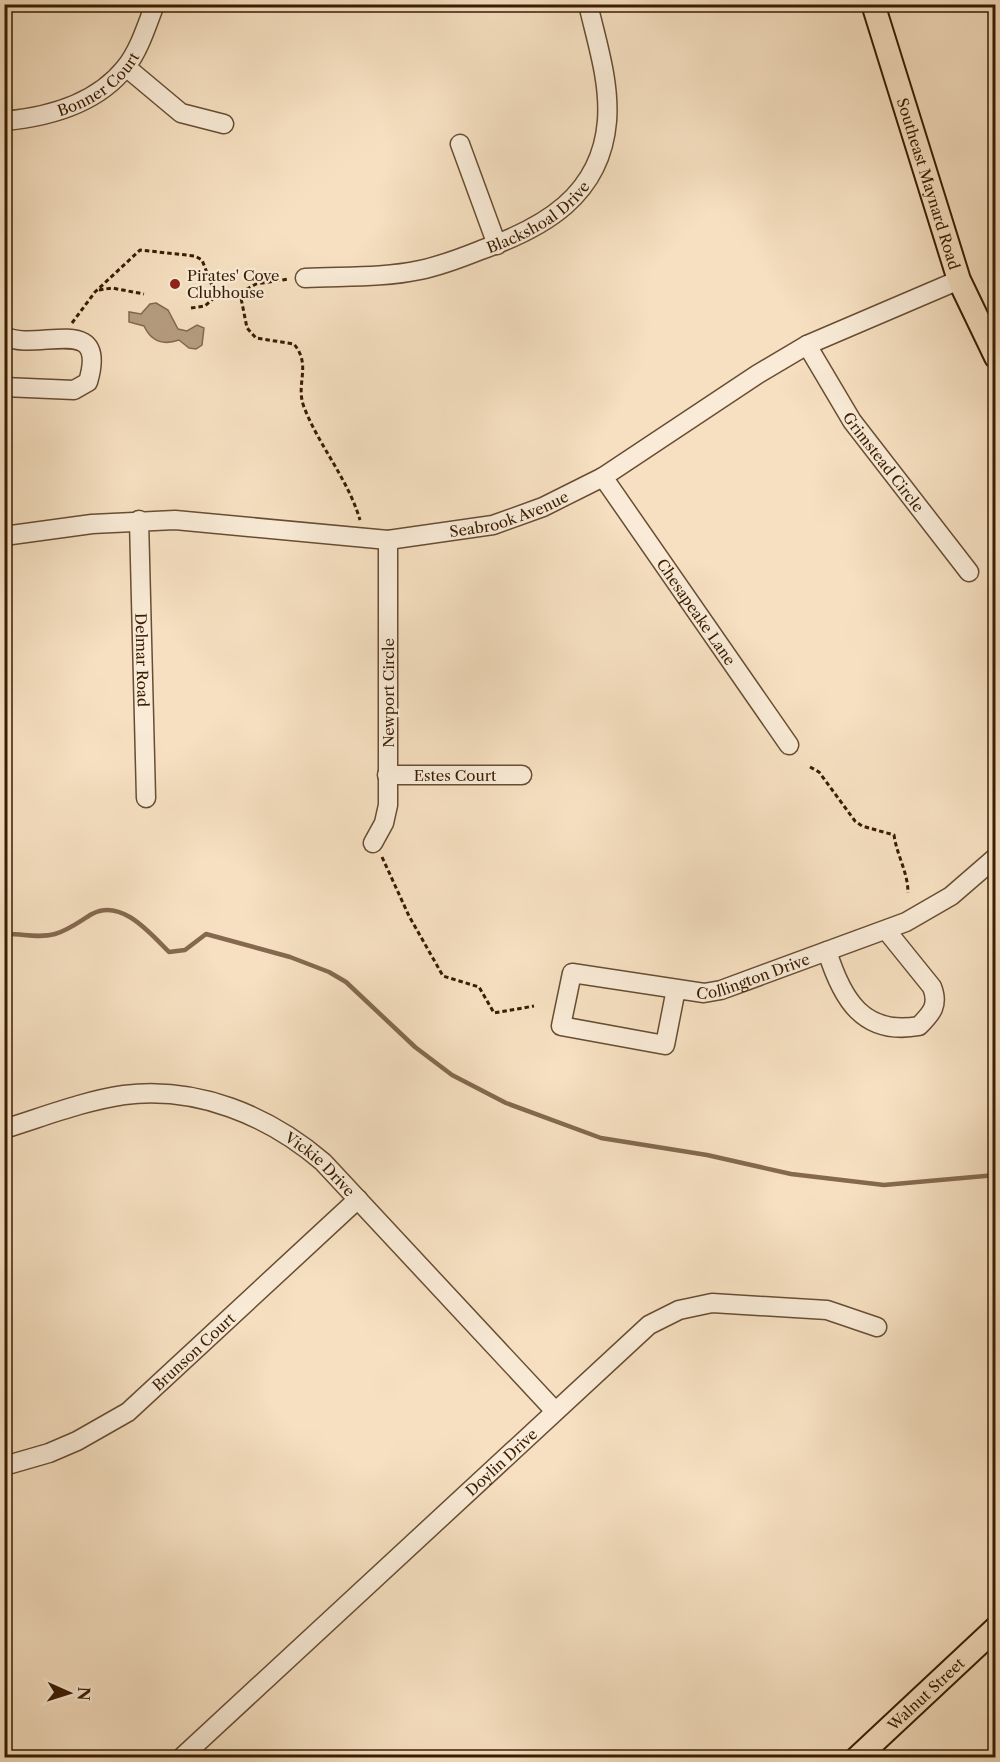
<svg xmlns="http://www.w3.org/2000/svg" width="1000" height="1762" viewBox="0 0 1000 1762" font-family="'Libre Caslon Text',serif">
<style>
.water{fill:#b69d80;stroke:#84694e;stroke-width:1.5}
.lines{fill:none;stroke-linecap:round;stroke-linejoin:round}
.stream{stroke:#84694e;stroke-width:4.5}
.minor-casing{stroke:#684d32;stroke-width:21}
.major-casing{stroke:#391c02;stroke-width:26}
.path{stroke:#391c02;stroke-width:3;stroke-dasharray:4.5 3;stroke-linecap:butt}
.minor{stroke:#f9ebd7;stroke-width:18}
.major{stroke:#f6e0c1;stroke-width:22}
.poi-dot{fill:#8f2418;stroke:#f9ebd7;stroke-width:2}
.labels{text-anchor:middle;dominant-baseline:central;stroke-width:4.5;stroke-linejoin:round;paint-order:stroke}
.street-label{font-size:15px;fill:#391c02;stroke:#f9ebd7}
.poi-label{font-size:15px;fill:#391c02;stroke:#f9ebd7;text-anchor:start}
</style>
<rect width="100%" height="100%" fill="#f6e0c1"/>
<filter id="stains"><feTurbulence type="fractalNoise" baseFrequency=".00333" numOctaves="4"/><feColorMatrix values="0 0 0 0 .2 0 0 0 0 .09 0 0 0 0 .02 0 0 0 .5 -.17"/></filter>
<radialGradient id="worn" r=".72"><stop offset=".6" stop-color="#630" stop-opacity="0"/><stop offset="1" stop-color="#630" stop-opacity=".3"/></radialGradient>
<path class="water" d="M156 303 168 310 178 329 187 331 197 325 204 328 202 345 196 349 189 348 179 340C162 346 151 341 144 326L129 322V312L141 314 150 304Z"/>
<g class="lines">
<path class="stream" d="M4 934C22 933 37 939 55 934 69 930 80 921 92 914 121 898 150 933 169 952L185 950 206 934 290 957 329 972 346 982 415 1047 452 1075 506 1103 601 1138 707 1155 791 1174 884 1185 996 1175"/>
<g class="minor-casing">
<g id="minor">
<polyline points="126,67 181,113 224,124"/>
<path id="s1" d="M4 121C48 117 96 104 125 68 139 51 147 25 155 4"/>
<polyline points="460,144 497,245"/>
<path id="s2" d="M305 278C343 276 383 278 420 270 440 266 461 258 481 250 543 228 601 196 607 121 610 82 597 43 588 4"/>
<path d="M4 336C37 353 109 311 88 382L74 390 4 387"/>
<path id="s3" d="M807 345 852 421 969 572"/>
<path id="s4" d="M603 477 789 745"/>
<path id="s5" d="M139 520 146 798"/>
<path id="s6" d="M4 536 92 524 175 520 388 540 493 525 543 507 603 477 758 374 807 345 959 280"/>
<path id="s7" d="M387 775H522"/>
<polyline points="373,843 384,823 388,805 388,540"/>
<path d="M827 951C842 999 863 1036 919 1026 932 1013 939 1005 932 987L886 930"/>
<path id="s8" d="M676 989 665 1045 561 1026 572 973 704 993 721 990 906 922 951 896 996 857"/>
<path id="s9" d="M4 1129C43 1117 83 1101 124 1095 197 1086 268 1115 323 1162L555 1411"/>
<path id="s10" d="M4 1466 49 1453 77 1441 128 1412 358 1199"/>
<path id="s11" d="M181 1758 649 1325 679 1310 712 1303 827 1310 877 1327"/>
</g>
</g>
<g class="major-casing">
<g id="major">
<path id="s12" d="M873 4 959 280 996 357"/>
<path id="s13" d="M857 1758 996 1628"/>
</g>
</g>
<g class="path">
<polyline points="99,290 112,288 144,294"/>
<polyline points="240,293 256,284 289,279"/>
<polyline points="191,308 205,306 216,296"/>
<path d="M72 323 95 292 140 250 195 256 202 260 216 296 240 293 247 328 256 338 294 344C312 366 295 384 304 407 319 446 348 479 360 520"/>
<path d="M810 767 819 772 855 821 862 826 894 835C897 856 908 872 908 893"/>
<polyline points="382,857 409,916 443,976 479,987 494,1013 534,1006"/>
</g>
<use href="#minor" class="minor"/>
<use href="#major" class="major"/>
</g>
<circle class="poi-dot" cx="175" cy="284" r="6"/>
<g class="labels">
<g class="street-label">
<text stroke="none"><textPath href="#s1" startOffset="104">Bonner Court</textPath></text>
<text stroke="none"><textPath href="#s12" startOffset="188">Southeast Maynard Road</textPath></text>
<text stroke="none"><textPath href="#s2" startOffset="246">Blackshoal Drive</textPath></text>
<text stroke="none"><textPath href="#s3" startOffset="140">Grimstead Circle</textPath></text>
<text stroke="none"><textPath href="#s6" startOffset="510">Seabrook Avenue</textPath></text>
<text stroke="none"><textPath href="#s4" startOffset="164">Chesapeake Lane</textPath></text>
<text stroke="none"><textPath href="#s5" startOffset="140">Delmar Road</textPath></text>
<text transform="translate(388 693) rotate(-90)">Newport Circle</text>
<text stroke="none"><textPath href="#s7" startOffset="68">Estes Court</textPath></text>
<text stroke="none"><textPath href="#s8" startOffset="402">Collington Drive</textPath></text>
<text stroke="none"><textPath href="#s9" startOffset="340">Vickie Drive</textPath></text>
<text stroke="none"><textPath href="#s10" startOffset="225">Brunson Court</textPath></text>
<text stroke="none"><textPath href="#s11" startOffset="436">Doylin Drive</textPath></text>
<text stroke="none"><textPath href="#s13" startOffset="94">Walnut Street</textPath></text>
</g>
<g class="poi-label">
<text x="187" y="275">Pirates' Cove<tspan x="187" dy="17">Clubhouse</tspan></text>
</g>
</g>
<rect width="1000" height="1762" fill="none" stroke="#f6e0c1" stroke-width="24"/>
<rect x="6" y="6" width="988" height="1750" fill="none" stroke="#391c02" stroke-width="3"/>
<rect x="12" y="12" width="976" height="1738" fill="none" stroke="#391c02" stroke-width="1.5"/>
<g transform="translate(69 1693) rotate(93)" stroke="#f9ebd7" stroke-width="4.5" paint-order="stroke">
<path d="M0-4.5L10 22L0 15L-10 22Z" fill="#391c02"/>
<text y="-9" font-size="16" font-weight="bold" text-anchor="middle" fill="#391c02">N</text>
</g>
<rect width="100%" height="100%" filter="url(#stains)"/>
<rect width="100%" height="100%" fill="url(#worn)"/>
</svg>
